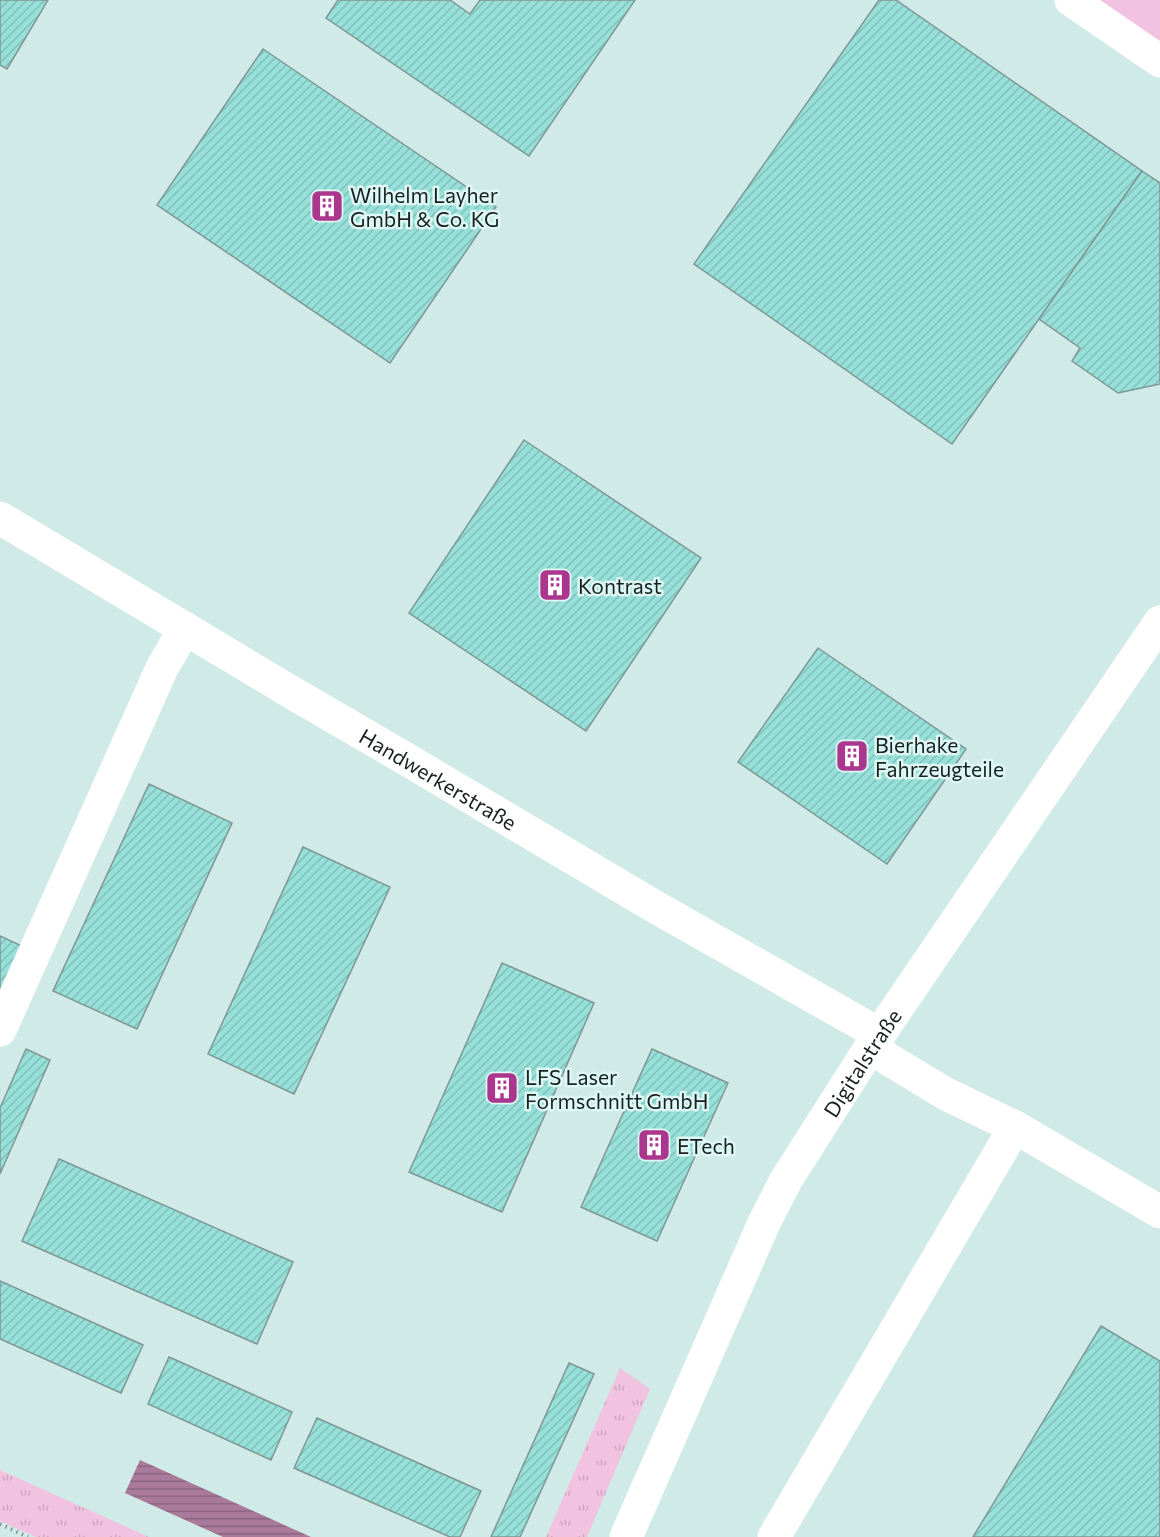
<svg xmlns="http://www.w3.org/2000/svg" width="1160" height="1537" viewBox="0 0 1160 1537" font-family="Commissioner,sans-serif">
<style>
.grass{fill:url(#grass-tufts)}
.green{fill:#f1c3e1}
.water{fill:url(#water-rules)}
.building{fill:url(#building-hatch);stroke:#7e9794;stroke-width:1.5}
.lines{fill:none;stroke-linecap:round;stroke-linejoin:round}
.path{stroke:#7f9290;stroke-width:4;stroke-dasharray:1.5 4.5;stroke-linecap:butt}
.minor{stroke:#fff;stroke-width:33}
.labels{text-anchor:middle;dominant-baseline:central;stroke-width:5;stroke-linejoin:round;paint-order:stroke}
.poi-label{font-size:21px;fill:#182120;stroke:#ddf8f5;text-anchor:start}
.street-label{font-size:21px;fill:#182120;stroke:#ddf8f5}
</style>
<defs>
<pattern id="grass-tufts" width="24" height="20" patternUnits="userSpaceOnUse" patternTransform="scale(1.5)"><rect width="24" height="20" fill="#f1c3e1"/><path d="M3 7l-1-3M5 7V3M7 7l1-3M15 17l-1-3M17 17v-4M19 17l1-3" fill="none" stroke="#cea7c1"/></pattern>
<pattern id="water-rules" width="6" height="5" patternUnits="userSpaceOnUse" patternTransform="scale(1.5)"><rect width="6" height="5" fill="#aa7a9a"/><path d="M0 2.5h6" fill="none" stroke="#89647d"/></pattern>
<pattern id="building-hatch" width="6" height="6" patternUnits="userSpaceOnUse" patternTransform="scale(1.5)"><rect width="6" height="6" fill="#97e0d9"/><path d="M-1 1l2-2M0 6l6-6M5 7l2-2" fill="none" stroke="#81c0ba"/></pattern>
</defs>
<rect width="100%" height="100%" fill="#d0eae7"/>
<g class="grass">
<polygon points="620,1368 650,1389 587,1537 546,1537"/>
<polygon points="0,1470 149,1537 36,1537 0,1521"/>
</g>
<polygon class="green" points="1095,0 1160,0 1160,44"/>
<polygon class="water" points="140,1460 311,1537 223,1537 125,1493"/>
<g class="building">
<polygon points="0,0 48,0 7,69 0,65"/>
<polygon points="338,0 450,0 470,14 480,0 635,0 529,156 326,18"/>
<polygon points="879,0 896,0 1142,171 952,444 694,264"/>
<polygon points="263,49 496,207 390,363 157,205"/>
<polygon points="1142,171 1160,183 1160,384 1118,393 1072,361 1080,348 1039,319"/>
<polygon points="524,440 701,558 586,731 409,613"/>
<polygon points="818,648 966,749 887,864 738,762"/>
<polygon points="149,784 232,823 137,1029 53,991"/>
<polygon points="303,847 390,887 294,1094 208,1054"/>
<polygon points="0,936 24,947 0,1001"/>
<polygon points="502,963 594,1003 502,1212 409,1172"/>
<polygon points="26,1049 50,1060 0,1174 0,1108"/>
<polygon points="652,1049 728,1083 657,1241 581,1207"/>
<polygon points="59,1159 293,1262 257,1344 22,1241"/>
<polygon points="0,1281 143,1345 121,1393 0,1339"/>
<polygon points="1101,1326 1160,1361 1160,1537 973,1537"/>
<polygon points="169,1357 292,1412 271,1460 148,1404"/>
<polygon points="569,1363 594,1374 520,1537 491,1537"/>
<polygon points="317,1418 481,1491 460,1537 450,1537 294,1468"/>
</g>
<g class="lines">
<polyline class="path" points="0,1524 28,1537"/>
<g class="minor">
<polyline points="1071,0 1160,61"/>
<path id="s1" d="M0 518 291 692 406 759 652 905 879 1034"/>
<polyline points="0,1030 162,668 185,628"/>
<polyline points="870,1048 946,1094 1015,1127 1160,1212"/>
<path id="s2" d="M626 1537 764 1223 786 1180 870 1048 1160 622"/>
<polyline points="774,1537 1015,1127"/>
</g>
</g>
<defs>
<g id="building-square" transform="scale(1.725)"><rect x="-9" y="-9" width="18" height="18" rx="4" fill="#ab368d" stroke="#ddf8f5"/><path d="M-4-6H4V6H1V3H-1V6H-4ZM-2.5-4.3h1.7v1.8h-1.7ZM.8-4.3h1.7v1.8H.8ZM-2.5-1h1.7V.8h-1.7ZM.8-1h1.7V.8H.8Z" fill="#fff"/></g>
</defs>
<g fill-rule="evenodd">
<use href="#building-square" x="327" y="206"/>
<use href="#building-square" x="555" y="585"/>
<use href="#building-square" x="852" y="756"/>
<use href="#building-square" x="502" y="1088"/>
<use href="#building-square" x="654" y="1145"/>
</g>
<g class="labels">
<g class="poi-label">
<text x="350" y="194">Wilhelm Layher<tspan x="350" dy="24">GmbH &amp; Co. KG</tspan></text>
<text x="578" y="585">Kontrast</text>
<text x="875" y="744">Bierhake<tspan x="875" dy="24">Fahrzeugteile</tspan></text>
<text x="525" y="1076">LFS Laser<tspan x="525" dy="24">Formschnitt GmbH</tspan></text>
<text x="677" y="1145">ETech</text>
</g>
<g class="street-label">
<text stroke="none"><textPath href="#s1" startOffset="510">Handwerkerstraße</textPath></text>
<text stroke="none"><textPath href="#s2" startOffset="531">Digitalstraße</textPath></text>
</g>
</g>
</svg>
